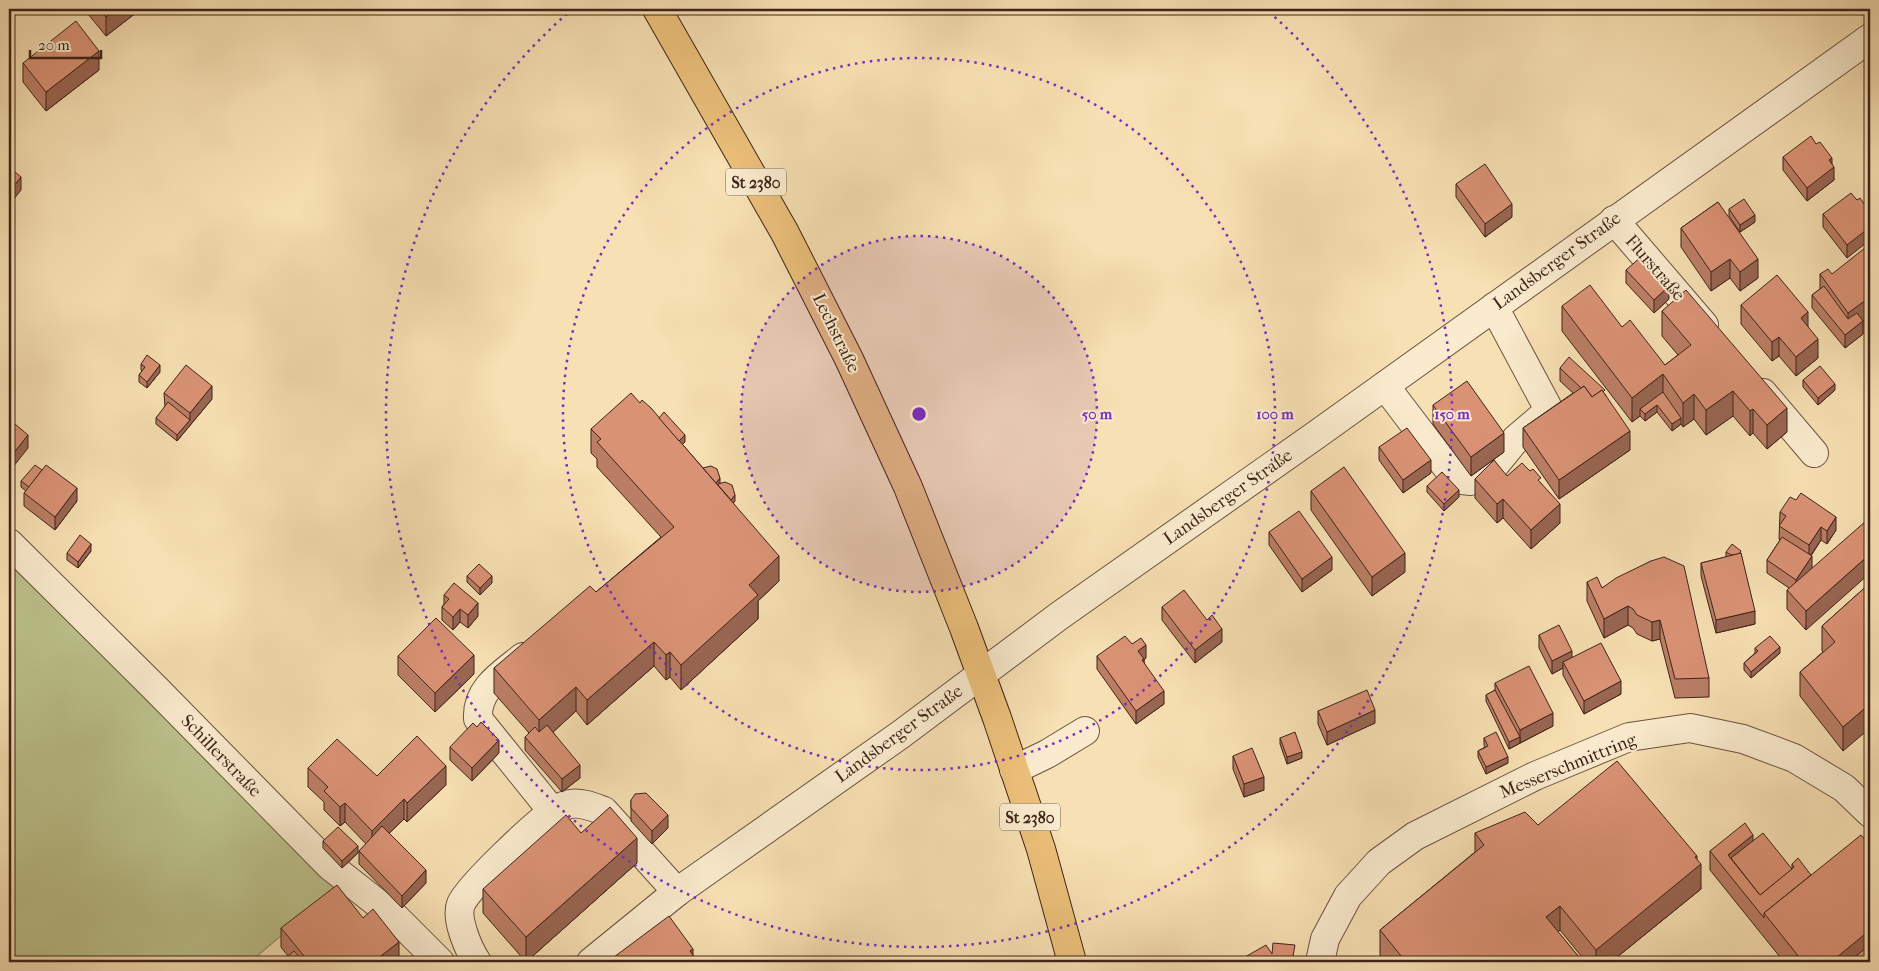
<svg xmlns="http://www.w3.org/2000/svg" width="1879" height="971" viewBox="0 0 1879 971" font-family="'IM FELL French Canon',serif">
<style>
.green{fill:#bcc28c;stroke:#7d7252}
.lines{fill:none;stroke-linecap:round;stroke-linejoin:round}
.minor-casing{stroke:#6c5240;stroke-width:30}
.major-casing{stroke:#3e2319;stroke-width:30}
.minor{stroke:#faebce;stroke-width:28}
.major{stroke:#ecc07a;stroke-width:28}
.wall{fill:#bb7e65;stroke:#3e2319}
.shaded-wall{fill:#996652;stroke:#3e2319}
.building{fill:#da9275;stroke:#3e2319}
.ring{fill:none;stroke:#7b2cbf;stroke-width:2.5;stroke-dasharray:2.5 5}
.labels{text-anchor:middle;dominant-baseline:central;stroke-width:4;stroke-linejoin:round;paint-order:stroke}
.shield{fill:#faebce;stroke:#765f4f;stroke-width:1}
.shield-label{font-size:16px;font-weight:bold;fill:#3e2319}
.street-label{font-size:18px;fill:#3e2319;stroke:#faebce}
.centre{fill:#7b2cbf;stroke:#faebce;stroke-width:2.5}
.ring-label{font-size:15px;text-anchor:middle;font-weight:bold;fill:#7b2cbf;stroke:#faebce;stroke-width:4;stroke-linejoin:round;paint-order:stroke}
</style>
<rect width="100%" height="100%" fill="#f7e0b3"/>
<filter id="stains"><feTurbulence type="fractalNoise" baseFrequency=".004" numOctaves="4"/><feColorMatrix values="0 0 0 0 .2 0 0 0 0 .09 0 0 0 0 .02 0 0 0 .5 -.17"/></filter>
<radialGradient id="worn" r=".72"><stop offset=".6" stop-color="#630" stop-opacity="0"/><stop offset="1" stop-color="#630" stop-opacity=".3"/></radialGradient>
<polygon class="green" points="9,552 339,887 250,962 9,962"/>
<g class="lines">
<g class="minor-casing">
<g id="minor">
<polyline points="1614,220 1704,325"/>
<polyline points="1385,386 1452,474 1462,480 1471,481 1494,466 1516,439 1544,415 1547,406 1494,307"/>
<polyline points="1763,393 1814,453"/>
<polyline points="9,543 157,690 330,866 395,917 440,962"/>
<path d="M523 657C502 674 476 689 478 719L553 812"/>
<polyline points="1014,770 1047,754 1085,731"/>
<path d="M477 962C469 950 455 919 461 904 468 887 535 824 553 812 557 809 565 805 570 804 582 802 593 807 604 811L677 892"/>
<polyline points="591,962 677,892 900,735 1059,616 1316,435 1870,38"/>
<polyline points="1320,962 1325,939 1348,896 1379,862 1415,836 1535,776 1629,737 1690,728 1743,739 1794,758 1844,788 1870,813"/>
</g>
</g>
<g class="major-casing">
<polyline id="major" points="657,9 785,233 849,359 908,487 964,628 997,718 1041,849 1072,962"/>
</g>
<use href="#minor" class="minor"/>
<use href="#major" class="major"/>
</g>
<g class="wall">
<polygon points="84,9 141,9 106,36"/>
<polygon points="23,63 99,70 46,111 23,82"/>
<polygon points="1816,144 1832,164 1834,180 1807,201 1783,170 1783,157"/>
<polygon points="1456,184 1512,217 1485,237 1456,197"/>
<polygon points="1857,200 1847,258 1823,227 1823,214"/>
<polygon points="1718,202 1758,278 1740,291 1730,278 1711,291 1681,247 1681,228"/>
<polygon points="1729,209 1755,222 1740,232 1729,216"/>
<polygon points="1626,270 1669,299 1654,313 1626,283"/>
<polygon points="1820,274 1863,321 1863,334 1845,348 1812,308 1812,295 1820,289"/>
<polygon points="1741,305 1808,327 1818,358 1796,376 1779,356 1772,361 1741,324"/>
<polygon points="1562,306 1622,327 1665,365 1678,355 1662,336 1662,311 1787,432 1767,449 1753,433 1750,436 1733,416 1706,435 1694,419 1683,427 1681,424 1672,431 1657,412 1645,421 1640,416 1632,422 1562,331"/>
<polygon points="141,364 160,372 147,388 139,382 139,375 142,371 141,370"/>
<polygon points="1560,368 1605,394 1630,450 1559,499 1523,447 1523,428 1573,393 1560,381"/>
<polygon points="1803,380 1835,390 1818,405 1803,387"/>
<polygon points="164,393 212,399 177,441 156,424 156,418 165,407"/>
<polygon points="640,403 659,418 685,442 682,444 703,468 720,483 735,501 733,503 779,581 758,601 758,619 681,690 670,677 666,680 654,666 587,725 576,711 553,732 580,778 562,792 525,750 525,737 529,733 494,693 494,668 596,592 661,537 597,467 597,459 591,453 591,429"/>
<polygon points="1433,405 1504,452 1471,476 1433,424"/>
<polygon points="1379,447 1431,473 1403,493 1379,460"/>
<polygon points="1507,476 1541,483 1560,523 1531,549 1503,518 1497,523 1475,498 1475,479"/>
<polygon points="21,481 77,501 55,530 24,506 24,493 26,491 21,487"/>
<polygon points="1427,486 1459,497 1444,511 1427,492"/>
<polygon points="1311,491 1405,572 1372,596 1311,510"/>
<polygon points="1780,512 1836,530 1827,544 1821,540 1811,556 1806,630 1787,609 1787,590 1789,588 1767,573 1767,560 1780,540 1779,539"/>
<polygon points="1269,532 1332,570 1302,592 1269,545"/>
<polygon points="91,551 78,568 67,560 67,553"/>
<polygon points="1726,552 1741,553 1755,624 1716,633 1701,576 1701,563 1726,557"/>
<polygon points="1651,561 1709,678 1709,697 1675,698 1660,639 1652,641 1637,634 1633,628 1628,625 1604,638 1587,601 1587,582 1602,588"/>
<polygon points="467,576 492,583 480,595 467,582"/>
<polygon points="1870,583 1843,751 1800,696 1800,672 1823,652 1822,651 1822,626"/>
<polygon points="444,595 478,616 468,628 460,622 453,630 442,620 442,607 444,604"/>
<polygon points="1162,607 1222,642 1195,663 1162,620"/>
<polygon points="1539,635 1572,658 1621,694 1584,714 1563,675 1563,668 1552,674 1539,648"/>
<polygon points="1132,644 1146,658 1144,660 1144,663 1164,704 1136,724 1097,669 1097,656"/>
<polygon points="1755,648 1780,653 1751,678 1744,670 1744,663 1755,653"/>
<polygon points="398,656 474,674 435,712 398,675"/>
<polygon points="1495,683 1553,726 1509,749 1486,701 1486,695 1495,690"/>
<polygon points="1318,711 1375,723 1327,745 1318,724"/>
<polygon points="1280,738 1302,758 1287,764 1280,744"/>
<polygon points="1484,738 1508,763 1486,774 1478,757 1478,751 1485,747 1484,745"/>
<polygon points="450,747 499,753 472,781 450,760"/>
<polygon points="1233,756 1264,790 1244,797 1233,769"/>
<polygon points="308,768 446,785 407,822 404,819 389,833 426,883 402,908 359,864 359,851 366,844 345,822 340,826 324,810 324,802 308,787"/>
<polygon points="631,800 668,828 652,844 631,821"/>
<polygon points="1538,825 1697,860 1701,889 1611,962 1586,962 1560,930 1558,932 1583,962 1386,962 1380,955 1380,930 1475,852 1475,833"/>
<polygon points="323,841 358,853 342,868 323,848"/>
<polygon points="1753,841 1792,869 1792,864 1811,875 1870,962 1784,962 1710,870 1710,851"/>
<polygon points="637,863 526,962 483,913 483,889"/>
<polygon points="281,928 399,961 397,962 281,962 288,956 281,947"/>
</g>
<g class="shaded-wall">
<polygon points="116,9 141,9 106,36 106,17"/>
<polygon points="99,51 99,70 46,111 46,92"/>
<polygon points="1832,158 1832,169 1834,167 1834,180 1807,201 1807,188 1829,160"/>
<polygon points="21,177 21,190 9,205 9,192"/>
<polygon points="1512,204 1512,217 1485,237 1485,224"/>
<polygon points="1755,215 1755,222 1740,232 1740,225"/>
<polygon points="1870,216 1870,240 1847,258 1847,245"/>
<polygon points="1730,259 1730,278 1711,291 1711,272"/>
<polygon points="1758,259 1758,278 1740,291 1740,272"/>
<polygon points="1669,286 1669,299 1654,313 1654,300"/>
<polygon points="1870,297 1870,316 1848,332 1848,313"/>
<polygon points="12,298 12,304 9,308 9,302"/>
<polygon points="1808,312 1808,331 1801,318"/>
<polygon points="1863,321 1863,334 1845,348 1845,335"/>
<polygon points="1779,337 1779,356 1772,361 1772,342"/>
<polygon points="1818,339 1818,358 1796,376 1796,357"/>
<polygon points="160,365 160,372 147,388 147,382"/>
<polygon points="1663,374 1663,399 1640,409 1640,416 1632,422 1632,398"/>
<polygon points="1835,384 1835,390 1818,405 1818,398"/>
<polygon points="212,386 212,399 177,441 177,435 190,420 190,413"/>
<polygon points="1733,391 1733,416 1706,435 1706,410"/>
<polygon points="1694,394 1694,419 1683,427 1683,403"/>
<polygon points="1657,405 1657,412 1645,421 1645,414"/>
<polygon points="1787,408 1787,432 1767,449 1767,425"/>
<polygon points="1753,409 1753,433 1750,436 1750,411"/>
<polygon points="1681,418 1681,424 1672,431 1672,424"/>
<polygon points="1630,431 1630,450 1559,499 1559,480"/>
<polygon points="1504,433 1504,452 1471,476 1471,457"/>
<polygon points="28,435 28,448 9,472 9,459"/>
<polygon points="685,435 685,442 671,456 671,449"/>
<polygon points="1431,460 1431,473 1403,493 1403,480"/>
<polygon points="720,478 720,485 714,486"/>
<polygon points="77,488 77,501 55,530 55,517"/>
<polygon points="1459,490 1459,497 1444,511 1444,504"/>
<polygon points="735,495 735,501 729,509 729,502"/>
<polygon points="1503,499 1503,518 1497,523 1497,504"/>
<polygon points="1560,504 1560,523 1531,549 1531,530"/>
<polygon points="1836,517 1836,530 1827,544 1827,531"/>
<polygon points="1821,527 1821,540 1809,558 1809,545"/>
<polygon points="91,544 91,551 78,568 78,562"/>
<polygon points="1405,553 1405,572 1372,596 1372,577"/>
<polygon points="1870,554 1870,573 1806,630 1806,611"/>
<polygon points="779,556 779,581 758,601 758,619 681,690 681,665 749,585"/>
<polygon points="1812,556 1812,569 1796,593 1796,580"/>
<polygon points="1332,557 1332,570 1302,592 1302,579"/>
<polygon points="492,576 492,583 480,595 480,588"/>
<polygon points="478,603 478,616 468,628 468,615"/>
<polygon points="1628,606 1628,625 1604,638 1604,619"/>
<polygon points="460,609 460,622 453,630 453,617"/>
<polygon points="1755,611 1755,624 1716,633 1716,620"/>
<polygon points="1660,620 1660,639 1652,641 1652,622"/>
<polygon points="1222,629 1222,642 1195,663 1195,650"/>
<polygon points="654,642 654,666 587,725 587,700"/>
<polygon points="1146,645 1146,658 1144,660 1144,672 1138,651"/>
<polygon points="1780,647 1780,653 1751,678 1751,672"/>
<polygon points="1572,651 1572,664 1563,662 1563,668 1552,674 1552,661"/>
<polygon points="670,652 670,677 666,680 666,655"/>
<polygon points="474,655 474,674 435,712 435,693"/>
<polygon points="1621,681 1621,694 1584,714 1584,701"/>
<polygon points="576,687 576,711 539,745 539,720"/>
<polygon points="1164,691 1164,704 1136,724 1136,711"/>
<polygon points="1870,704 1870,728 1843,751 1843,727"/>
<polygon points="1375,710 1375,723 1327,745 1327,732"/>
<polygon points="1553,713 1553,726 1520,743 1520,730"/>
<polygon points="1520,737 1520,743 1509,749 1509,742"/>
<polygon points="499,740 499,753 472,781 472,768"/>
<polygon points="1302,752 1302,758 1287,764 1287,757"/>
<polygon points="1508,757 1508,763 1486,774 1486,767"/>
<polygon points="580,765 580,778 562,792 562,779"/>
<polygon points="446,766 446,785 407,822 407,803"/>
<polygon points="1264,777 1264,790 1244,797 1244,784"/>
<polygon points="404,799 404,819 372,850 372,831"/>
<polygon points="345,803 345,822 340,826 340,807"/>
<polygon points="668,815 668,828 652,844 652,831"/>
<polygon points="1753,835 1753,854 1735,869 1728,855"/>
<polygon points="637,838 637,863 526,962 526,937"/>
<polygon points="358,846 358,853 342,868 342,861"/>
<polygon points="1697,856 1697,867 1701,864 1701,889 1611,962 1596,962 1596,950"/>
<polygon points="426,870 426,883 402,908 402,896"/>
<polygon points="1560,906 1560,930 1546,942 1546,917"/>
<polygon points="1870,914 1870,955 1861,962 1831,962"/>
<polygon points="399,942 399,961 397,962 373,962"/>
<polygon points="693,949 693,962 690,951"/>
</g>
<g class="building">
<polygon points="100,9 116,9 106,17"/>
<polygon points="76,21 99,51 46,92 23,63"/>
<polygon points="1811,136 1816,144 1820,142 1832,158 1829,160 1834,167 1807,188 1783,157"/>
<polygon points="1485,164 1512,204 1485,224 1456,184"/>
<polygon points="9,167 21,177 9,192"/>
<polygon points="1851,193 1857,200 1860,198 1870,212 1870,216 1869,217 1870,218 1870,227 1847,245 1823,214"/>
<polygon points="1744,199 1755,215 1740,225 1729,209"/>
<polygon points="1718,202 1758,259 1740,272 1730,259 1711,272 1681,228"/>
<polygon points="1870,244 1870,297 1848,313 1820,274 1828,269 1832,274"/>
<polygon points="1642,256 1669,286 1654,300 1626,270"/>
<polygon points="1777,275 1808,312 1801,318 1818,339 1796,357 1779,337 1772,342 1741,305"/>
<polygon points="1590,285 1622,327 1630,320 1665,365 1691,345 1662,311 1686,290 1787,408 1767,425 1753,409 1750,411 1733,391 1706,410 1694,394 1683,403 1663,374 1632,398 1562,306"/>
<polygon points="1824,286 1848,319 1857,313 1863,321 1845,335 1812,295"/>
<polygon points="9,295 12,298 9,302"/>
<polygon points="147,355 160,365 147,382 139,375 145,367 141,364"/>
<polygon points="1569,357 1605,390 1603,392 1602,390 1592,397 1584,386 1581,388 1560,368"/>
<polygon points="186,365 212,386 190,413 164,393"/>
<polygon points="1820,366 1835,384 1818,398 1803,380"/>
<polygon points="1467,381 1504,433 1471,457 1433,405"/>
<polygon points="1584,386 1592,397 1602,390 1630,431 1559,480 1523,428"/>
<polygon points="1663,392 1681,418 1672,424 1657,405 1645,414 1640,409"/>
<polygon points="631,393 640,403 642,400 651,408 779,556 749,585 758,595 681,665 670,652 666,655 654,642 587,700 576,687 539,720 494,668 590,586 596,592 674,527 597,442 601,439 591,429"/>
<polygon points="168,402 190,420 177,435 156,418"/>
<polygon points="664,412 685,435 679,441 659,418"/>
<polygon points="9,419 28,435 9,459"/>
<polygon points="1407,428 1431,460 1403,480 1379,447"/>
<polygon points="1494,460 1507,476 1522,463 1530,471 1533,469 1541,478 1538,480 1560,504 1531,530 1503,499 1497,504 1475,479"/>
<polygon points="35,465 42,470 29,487 21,481"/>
<polygon points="46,465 77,488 55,517 24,493"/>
<polygon points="711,466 717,469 720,478 716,483 703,468"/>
<polygon points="1344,467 1405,553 1372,577 1311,491"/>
<polygon points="1442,472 1459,490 1444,504 1427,486"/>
<polygon points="725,482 732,485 735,495 731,500 718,485 718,484"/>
<polygon points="1801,493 1836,517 1827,531 1821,527 1809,545 1779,526 1786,516 1780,512 1790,497 1796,500"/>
<polygon points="1299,511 1332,557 1302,579 1269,532"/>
<polygon points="1866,521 1870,527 1870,554 1806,611 1787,590"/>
<polygon points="80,535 91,544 78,562 67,553"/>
<polygon points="1782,537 1812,556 1796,580 1767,560"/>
<polygon points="1732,544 1741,551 1739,554 1731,555 1726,552"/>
<polygon points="1741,553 1755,611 1716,620 1701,563"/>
<polygon points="1664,557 1684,566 1709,678 1675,679 1660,620 1652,622 1637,615 1633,609 1628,606 1604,619 1587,582 1597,577 1602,588 1616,578 1651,561"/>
<polygon points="479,564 492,576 480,588 467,576"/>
<polygon points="454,583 478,603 468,615 460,609 453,617 442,607 449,599 444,595"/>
<polygon points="1870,583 1870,704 1843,727 1800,672 1835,642 1822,626"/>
<polygon points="1184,590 1207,620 1212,615 1222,629 1195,650 1162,607"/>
<polygon points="436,618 474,655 435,693 398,656"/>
<polygon points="1559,625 1572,651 1552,661 1539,635"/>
<polygon points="1125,636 1132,644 1141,638 1146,645 1138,651 1144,659 1142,660 1164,691 1136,711 1097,656"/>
<polygon points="1770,636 1780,647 1751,672 1744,663 1758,651 1755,648"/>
<polygon points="1601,643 1621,681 1584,701 1563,662"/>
<polygon points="1529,666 1553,713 1520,730 1495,683"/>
<polygon points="1367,690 1375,710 1327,732 1318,711"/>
<polygon points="1495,690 1520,737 1509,742 1486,695"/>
<polygon points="481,722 499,740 472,768 450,747 473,723 477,727"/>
<polygon points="547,725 580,765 562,779 525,737 535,727 539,732"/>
<polygon points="1295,732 1302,752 1287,757 1280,738"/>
<polygon points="1496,732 1508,757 1486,767 1478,751 1488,746 1484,738"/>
<polygon points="417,736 446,766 407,803 404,799 372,831 345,803 340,807 324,791 328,787 308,768 337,739 377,776"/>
<polygon points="1252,748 1264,777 1244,784 1233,756"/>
<polygon points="1617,761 1697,856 1695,857 1701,864 1596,950 1560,906 1546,917 1583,962 1406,962 1380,930 1484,845 1475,833 1525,812 1538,825"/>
<polygon points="646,793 668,815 652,831 631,808 631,800 635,794"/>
<polygon points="610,807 637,838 526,937 483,889 566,815 581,833"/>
<polygon points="1745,823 1753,835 1728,855 1760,895 1794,867 1792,864 1798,858 1811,875 1764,913 1764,918 1710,851"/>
<polygon points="382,826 426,870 402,896 359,851"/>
<polygon points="338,827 358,846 342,861 323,841"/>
<polygon points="1763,833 1792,869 1760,895 1731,858"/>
<polygon points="1861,835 1870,846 1870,914 1868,916 1870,918 1870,930 1831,962 1803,962 1764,913"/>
<polygon points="337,885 363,918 373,909 399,942 373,962 309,962 281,928"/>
<polygon points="669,916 693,949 690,951 698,962 618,962 614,957"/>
<polygon points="1273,943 1295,945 1292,962 1248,962 1245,957 1266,945 1272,954"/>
<polygon points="1870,945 1870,962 1848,962"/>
<polygon points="294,951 304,962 281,962"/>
<polygon points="1843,958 1846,962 1837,962"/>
</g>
<circle cx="919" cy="414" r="178" fill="#7b2cbf" fill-opacity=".12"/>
<g class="ring">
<circle cx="919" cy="414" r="178"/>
<circle cx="919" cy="414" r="356"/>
<path d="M1269 12A533 533 0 1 1 569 12"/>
</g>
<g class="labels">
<g class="shield">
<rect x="726" y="168.5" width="60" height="27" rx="4"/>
<rect x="1000" y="803.5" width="60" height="27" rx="4"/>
</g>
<g class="shield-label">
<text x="756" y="182">St 2380</text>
<text x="1030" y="817">St 2380</text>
</g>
<g class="street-label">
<text transform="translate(1557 261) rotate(-36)">Landsberger Straße</text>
<text transform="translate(1655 268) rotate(49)">Flurstraße</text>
<text transform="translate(836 333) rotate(64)">Lechstraße</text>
<text transform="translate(1228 497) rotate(-35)">Landsberger Straße</text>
<text transform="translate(899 734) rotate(-36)">Landsberger Straße</text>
<text transform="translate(221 756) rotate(46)">Schillerstraße</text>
<text transform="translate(1568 766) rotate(-22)">Messerschmittring</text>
</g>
</g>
<circle cx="919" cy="414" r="8" class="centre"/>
<g class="ring-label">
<text x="1097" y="419">50 m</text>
<text x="1275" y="419">100 m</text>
<text x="1452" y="419">150 m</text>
</g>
<rect width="1879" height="971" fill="none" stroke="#f7e0b3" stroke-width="30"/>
<rect x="10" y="10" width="1859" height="951" fill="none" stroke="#3e2319" stroke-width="2.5"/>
<rect x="15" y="15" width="1849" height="941" fill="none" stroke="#3e2319"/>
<path d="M30 50v8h71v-8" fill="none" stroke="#3e2319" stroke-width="2.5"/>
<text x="38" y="50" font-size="15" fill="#3e2319" stroke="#faebce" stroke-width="4" paint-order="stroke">20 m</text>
<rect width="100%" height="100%" filter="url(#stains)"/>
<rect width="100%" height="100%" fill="url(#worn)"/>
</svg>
